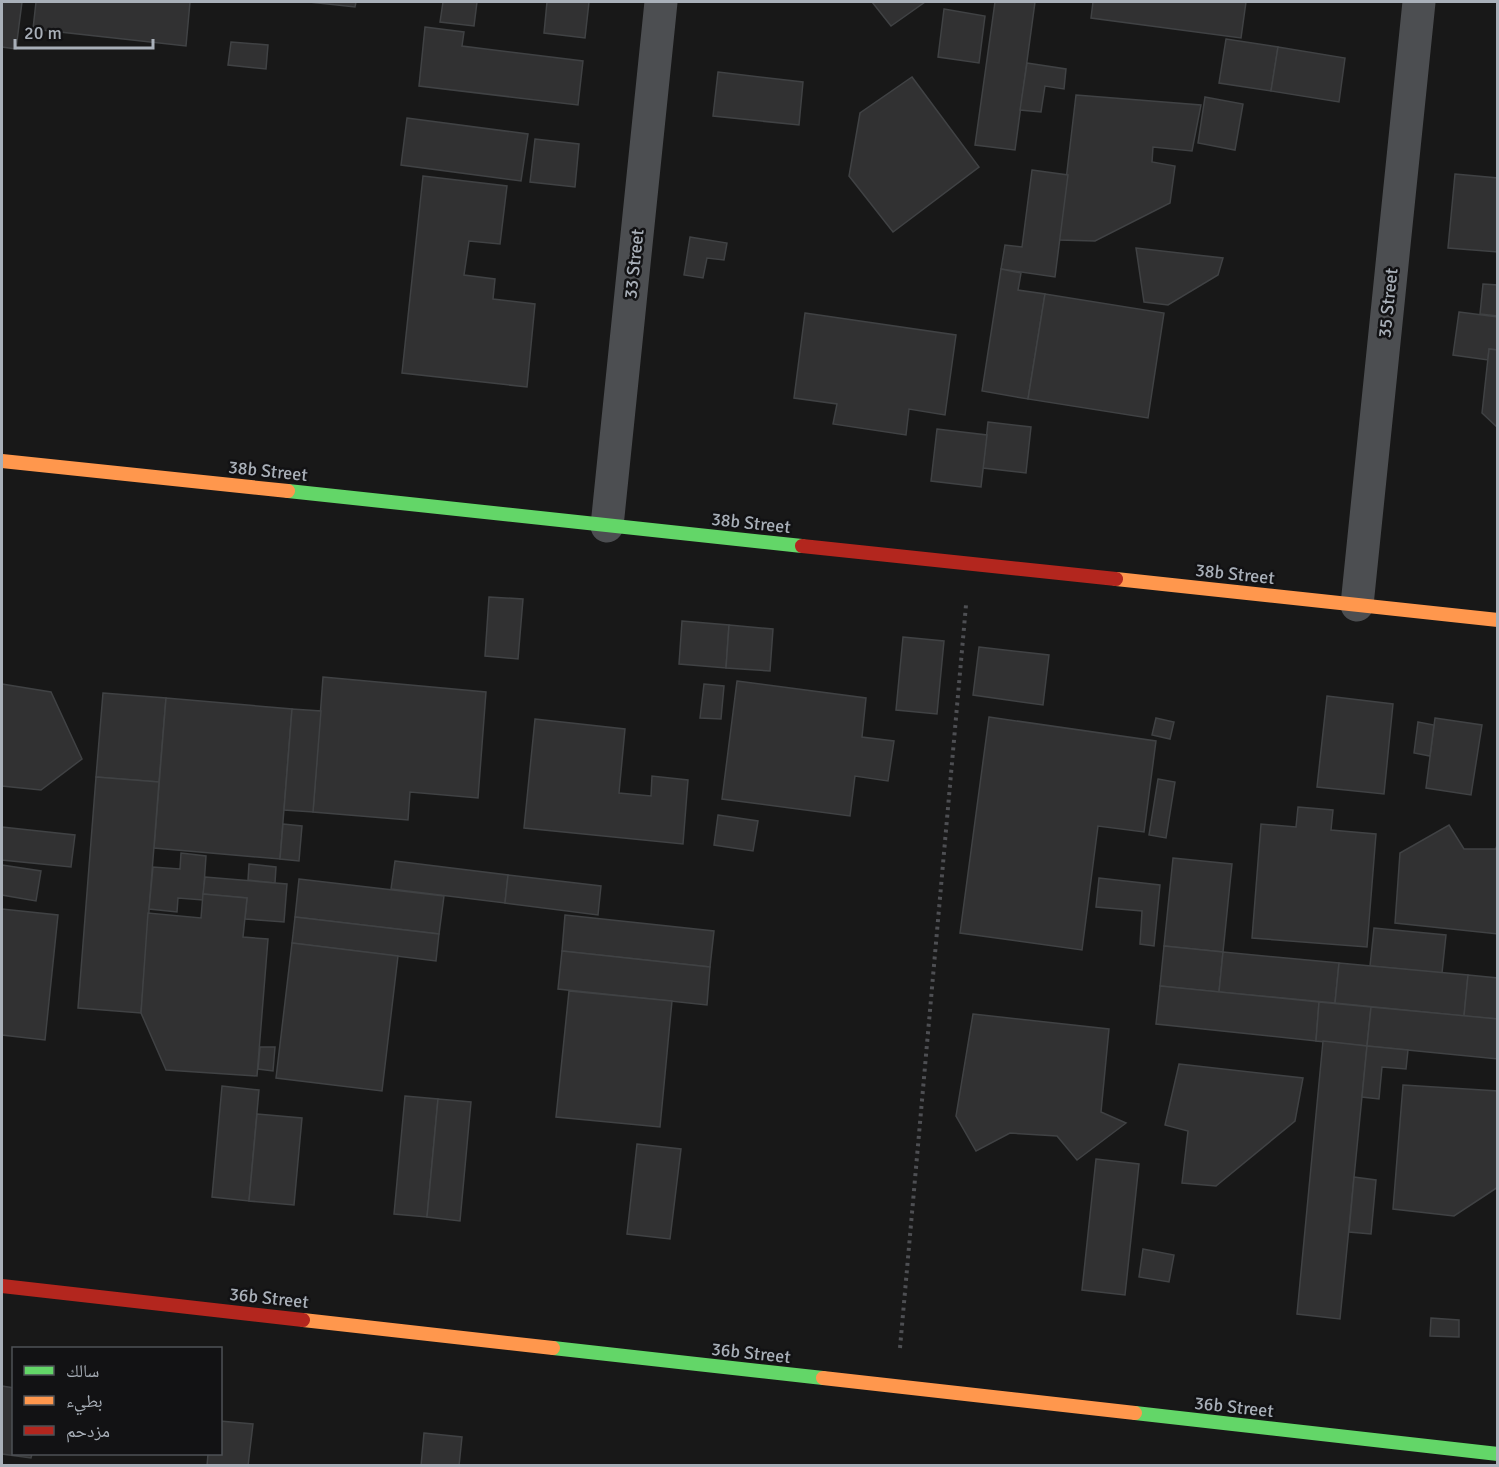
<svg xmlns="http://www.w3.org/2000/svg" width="1499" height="1467" viewBox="0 0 1499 1467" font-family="Signika,'Noto Naskh Arabic',sans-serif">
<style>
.building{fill:#313132;stroke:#404244;stroke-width:1.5}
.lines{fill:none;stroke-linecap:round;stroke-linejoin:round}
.path{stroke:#4e4f53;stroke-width:4;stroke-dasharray:3 4.5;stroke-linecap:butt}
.street{stroke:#4c4e51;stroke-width:33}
.fast{stroke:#63d668;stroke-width:14}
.slow{stroke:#ff974d;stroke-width:14}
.jam{stroke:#b3261e;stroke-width:14}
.labels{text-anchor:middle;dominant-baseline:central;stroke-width:5;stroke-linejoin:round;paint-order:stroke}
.street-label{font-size:18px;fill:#a9b0b9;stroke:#121214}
</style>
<rect width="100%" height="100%" fill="#181818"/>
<g class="building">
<polygon points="2,2 22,2 16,49 2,47"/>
<polygon points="36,2 190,2 186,46 33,29"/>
<polygon points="309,2 356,2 355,7"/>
<polygon points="443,2 477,2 474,26 440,22"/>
<polygon points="547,2 589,2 585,38 544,33"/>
<polygon points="872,2 925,2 891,26"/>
<polygon points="995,2 1035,2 1015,150 975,145"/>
<polygon points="1093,2 1246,2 1241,38 1091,18"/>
<polygon points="944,9 985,16 979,63 938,57"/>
<polygon points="425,27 464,32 462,46 583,61 578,105 419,86"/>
<polygon points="1226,39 1278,47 1271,91 1219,83"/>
<polygon points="231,42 268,45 266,69 228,65"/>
<polygon points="1278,47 1345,58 1339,102 1271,91"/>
<polygon points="1027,63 1066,69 1064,89 1045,86 1041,112 1020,110"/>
<polygon points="718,72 803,82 799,125 713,116"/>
<polygon points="912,77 979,167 893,232 849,176 860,113"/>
<polygon points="1076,95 1201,105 1192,151 1153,147 1152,162 1175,166 1170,203 1095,241 1059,240"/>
<polygon points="1205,97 1243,104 1235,150 1198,143"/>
<polygon points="407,118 528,134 521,181 401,165"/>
<polygon points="535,139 579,144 575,187 530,182"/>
<polygon points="1032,170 1068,175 1055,277 1001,269 1005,245 1022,247"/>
<polygon points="1455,174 1498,178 1498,252 1448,248"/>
<polygon points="423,176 507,186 500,244 469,241 464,275 495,279 493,299 535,304 527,387 402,373"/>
<polygon points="690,237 727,243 724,260 707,258 703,278 684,275"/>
<polygon points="1136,248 1223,258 1218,275 1168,305 1144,302"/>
<polygon points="1001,269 1021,273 1018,290 1045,294 1028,399 982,391"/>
<polygon points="1483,284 1498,285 1498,316 1480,314"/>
<polygon points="1045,294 1164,313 1148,418 1028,399"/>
<polygon points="1459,312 1498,317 1498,350 1489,349 1488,360 1453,355"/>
<polygon points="805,313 956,335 945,415 909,409 906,435 833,424 837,404 794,398"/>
<polygon points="1489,349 1498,350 1498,428 1482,413"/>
<polygon points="988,422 1031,427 1026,473 983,468"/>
<polygon points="937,429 987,435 981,487 931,481"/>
<polygon points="489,597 523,599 518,659 485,656"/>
<polygon points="682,621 729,625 726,668 679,664"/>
<polygon points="729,625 773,629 770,671 726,668"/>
<polygon points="903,637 944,641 937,714 896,710"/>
<polygon points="979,647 1049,655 1043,705 973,695"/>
<polygon points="323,677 486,692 478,798 410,792 408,820 313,812"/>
<polygon points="737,681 866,698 862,737 894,741 888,781 855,776 850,816 722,799"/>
<polygon points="2,684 51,692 82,759 41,790 2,786"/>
<polygon points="704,684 724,686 721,719 700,718"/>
<polygon points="103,693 166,698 159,782 96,777"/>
<polygon points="1327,696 1393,704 1384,794 1317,787"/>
<polygon points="166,698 292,709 280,859 154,848"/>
<polygon points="292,709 321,711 313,812 284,810"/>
<polygon points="989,717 1156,741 1144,832 1098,826 1082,950 960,933"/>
<polygon points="1156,718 1174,722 1170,739 1152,735"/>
<polygon points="1435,718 1482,725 1471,795 1426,788"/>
<polygon points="535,719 625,729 619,793 651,796 652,776 688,780 683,844 524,828"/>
<polygon points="1418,722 1434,725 1430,756 1414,753"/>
<polygon points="96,777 159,782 141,1013 78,1008"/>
<polygon points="1158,779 1175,782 1166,838 1149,835"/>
<polygon points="1298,807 1333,810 1331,830 1376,834 1367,947 1252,938 1261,824 1296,827"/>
<polygon points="718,815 758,821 753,851 714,845"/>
<polygon points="283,824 302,826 299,861 280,859"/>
<polygon points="1449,825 1464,849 1496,849 1498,841 1498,934 1395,923 1400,853"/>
<polygon points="2,827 75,835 71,867 2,860"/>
<polygon points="181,853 206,856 203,900 178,898 177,912 149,909 153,867 180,869"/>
<polygon points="1173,858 1232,864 1223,952 1164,946"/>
<polygon points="395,861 508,875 505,903 391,889"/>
<polygon points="249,864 276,867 275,883 248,880"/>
<polygon points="2,865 41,871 36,901 2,895"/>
<polygon points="508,875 601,886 598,915 505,903"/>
<polygon points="205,877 287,884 284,922 245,919 247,898 203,894"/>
<polygon points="1099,878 1160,885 1154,946 1140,944 1142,911 1096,907"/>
<polygon points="299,879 444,896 439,934 295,917"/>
<polygon points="203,894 247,898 243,937 268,939 257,1076 166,1070 141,1013 148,913 201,918"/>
<polygon points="2,909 58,915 45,1040 2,1035"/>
<polygon points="565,915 714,931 710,967 562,951"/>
<polygon points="295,917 439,934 436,961 292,943"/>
<polygon points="1374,928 1446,935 1442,973 1370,966"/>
<polygon points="292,943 398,956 382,1091 276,1078"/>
<polygon points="1164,946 1223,952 1219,992 1160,986"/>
<polygon points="562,951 710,967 707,1005 558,989"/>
<polygon points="1223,952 1339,963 1335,1003 1219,992"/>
<polygon points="1339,963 1468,975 1464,1016 1335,1003"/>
<polygon points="1468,975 1498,978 1498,1019 1464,1016"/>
<polygon points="1160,986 1319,1002 1316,1041 1156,1024"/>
<polygon points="569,991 672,1001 660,1127 556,1117"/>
<polygon points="1319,1002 1371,1007 1367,1046 1316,1041"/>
<polygon points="1371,1007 1498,1019 1498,1059 1367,1046"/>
<polygon points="973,1014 1109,1029 1101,1112 1126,1123 1077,1160 1057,1136 1010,1133 976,1151 956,1116"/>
<polygon points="1323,1041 1367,1046 1340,1319 1297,1314"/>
<polygon points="1367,1046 1408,1050 1406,1069 1382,1067 1379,1099 1362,1097"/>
<polygon points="260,1047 275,1047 273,1071 258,1069"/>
<polygon points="1179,1064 1303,1078 1295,1121 1216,1186 1182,1183 1188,1131 1165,1125"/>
<polygon points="1403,1085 1498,1091 1498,1187 1454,1216 1393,1209"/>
<polygon points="222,1086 259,1090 249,1201 212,1197"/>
<polygon points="405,1096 438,1099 427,1217 394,1214"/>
<polygon points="438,1099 471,1102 460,1221 427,1217"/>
<polygon points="257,1114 302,1118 294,1205 249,1201"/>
<polygon points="637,1144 681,1149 670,1239 627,1234"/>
<polygon points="1096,1159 1139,1164 1125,1295 1082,1290"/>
<polygon points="1354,1177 1376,1180 1371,1234 1349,1232"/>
<polygon points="1143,1249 1174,1255 1169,1282 1139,1277"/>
<polygon points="1431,1318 1459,1320 1459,1337 1430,1336"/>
<polygon points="2,1386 14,1388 14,1454 32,1454 31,1458 2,1454"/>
<polygon points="220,1421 253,1424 248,1466 207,1466 208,1454 220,1454"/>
<polygon points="424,1433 462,1437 459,1466 421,1466"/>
</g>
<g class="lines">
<polyline class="path" points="900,1348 966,605"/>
<g class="street">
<polyline points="607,526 661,2"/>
<polyline points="1357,605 1419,2"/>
</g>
<g class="fast">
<polyline points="288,491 802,546"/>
<polyline points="553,1348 823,1378"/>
<polyline points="1135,1413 1498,1454"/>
</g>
<g class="slow">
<polyline points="2,461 288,491"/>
<polyline points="1116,579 1498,620"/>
<polyline points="303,1320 553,1348"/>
<polyline points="823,1378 1135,1413"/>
</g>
<g class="jam">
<polyline points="802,546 1116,579"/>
<polyline points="2,1286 303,1320"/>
</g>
</g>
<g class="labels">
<g class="street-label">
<text transform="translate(634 264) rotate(-84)">33 Street</text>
<text transform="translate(1388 303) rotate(-84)">35 Street</text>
<text transform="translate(268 471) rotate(6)">38b Street</text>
<text transform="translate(751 523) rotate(6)">38b Street</text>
<text transform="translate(1235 574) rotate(6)">38b Street</text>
<text transform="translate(269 1298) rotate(6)">36b Street</text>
<text transform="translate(751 1353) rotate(6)">36b Street</text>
<text transform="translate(1234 1407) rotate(6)">36b Street</text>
</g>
</g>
<rect width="1499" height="1467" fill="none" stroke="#a9b0b9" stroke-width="6"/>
<rect x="12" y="1347" width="210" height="108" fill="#121214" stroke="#4e5156" stroke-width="1.5"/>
<rect x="24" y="1366" width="30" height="9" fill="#63d668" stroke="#4e5156" stroke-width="1.5"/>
<text x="66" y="1377" font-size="18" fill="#a9b0b9">سالك</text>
<rect x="24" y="1396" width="30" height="9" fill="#ff974d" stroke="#4e5156" stroke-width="1.5"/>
<text x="66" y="1407" font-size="18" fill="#a9b0b9">بطيء</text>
<rect x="24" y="1426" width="30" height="9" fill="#b3261e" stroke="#4e5156" stroke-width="1.5"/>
<text x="66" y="1437" font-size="18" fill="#a9b0b9">مزدحم</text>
<path d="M15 39v9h138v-9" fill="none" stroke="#a9b0b9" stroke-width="3"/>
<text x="24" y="39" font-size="18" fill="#a9b0b9" stroke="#121214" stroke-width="4.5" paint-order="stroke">20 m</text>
</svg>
